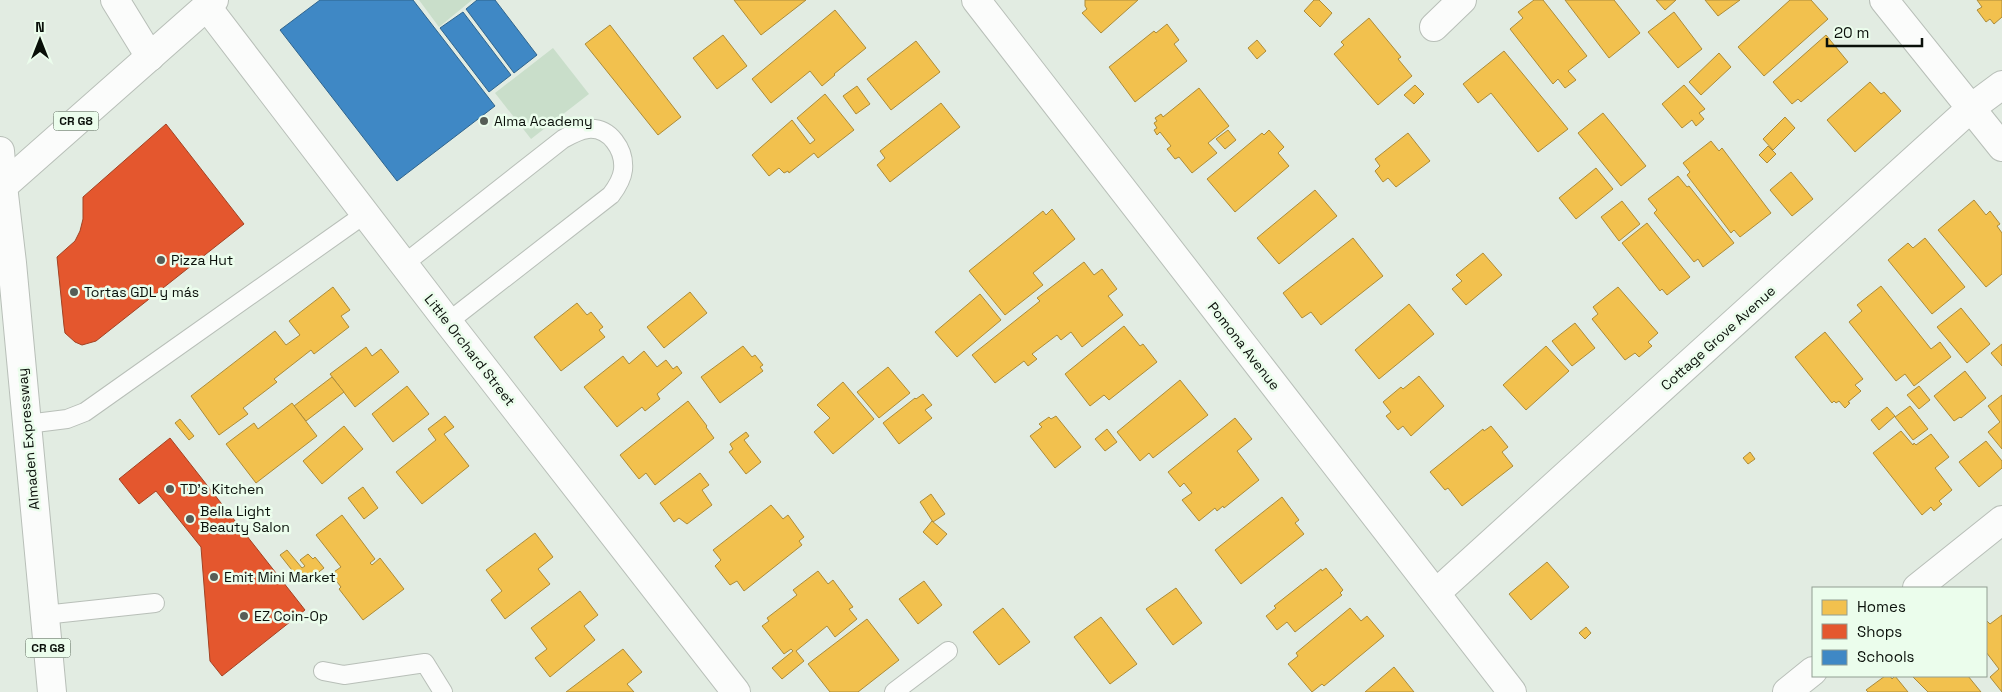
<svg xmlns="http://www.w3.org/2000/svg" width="2002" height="692" viewBox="0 0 2002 692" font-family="'Space Grotesk',sans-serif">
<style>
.green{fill:#c9deca}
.homes{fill:#f2c14e;stroke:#ac8c3a}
.shops{fill:#e4572e;stroke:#a34223}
.schools{fill:#3f88c5;stroke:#2f648d}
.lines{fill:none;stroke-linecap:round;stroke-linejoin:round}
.service-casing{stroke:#b8bfb8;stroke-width:20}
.minor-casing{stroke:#b8bfb8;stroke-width:30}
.tertiary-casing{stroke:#b8bfb8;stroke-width:30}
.secondary-casing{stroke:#b8bfb8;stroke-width:30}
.primary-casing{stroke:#b8bfb8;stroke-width:30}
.service{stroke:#fbfcfb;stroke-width:18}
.minor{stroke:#fbfcfb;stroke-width:28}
.tertiary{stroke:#fbfcfb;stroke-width:28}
.secondary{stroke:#fbfcfb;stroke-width:28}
.primary{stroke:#fbfcfb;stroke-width:28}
.poi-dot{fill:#565d56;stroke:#ebfdec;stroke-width:2}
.labels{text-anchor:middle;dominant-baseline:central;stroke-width:5;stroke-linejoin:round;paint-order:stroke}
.shield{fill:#ebfdec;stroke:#4e574e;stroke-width:1}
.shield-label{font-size:12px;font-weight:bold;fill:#0a100a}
.poi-label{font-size:14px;fill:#0a100a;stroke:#ebfdec;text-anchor:start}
.street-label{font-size:14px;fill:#0a100a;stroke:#ebfdec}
</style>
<rect width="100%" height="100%" fill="#e2ece2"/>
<g class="green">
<polygon points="419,0 472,0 439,27"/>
<polygon points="553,48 589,94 531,139 495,93"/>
</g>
<g class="homes">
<polygon points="734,0 806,0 761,35"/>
<polygon points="1085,0 1138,0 1101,33 1082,13 1087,9 1085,6"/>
<polygon points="1314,0 1319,0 1332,13 1320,27 1304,11"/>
<polygon points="1534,0 1543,0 1587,56 1568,71 1576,80 1565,88 1558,79 1553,84 1510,29 1523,18 1518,12"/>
<polygon points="1565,0 1614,0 1640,33 1609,58"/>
<polygon points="1656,0 1676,0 1665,10"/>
<polygon points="1705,0 1740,0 1718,16"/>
<polygon points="1790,0 1811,0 1828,19 1764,76 1738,47"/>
<polygon points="1977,0 2002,0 2002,17 1994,24 1990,19 1986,22 1977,10 1982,7"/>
<polygon points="835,10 866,48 834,74 835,75 822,86 810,71 771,103 752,79"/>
<polygon points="1674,12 1702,49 1678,68 1648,32"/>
<polygon points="1369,18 1401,57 1398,59 1412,76 1378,105 1334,54 1344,45 1341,42"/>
<polygon points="1167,24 1179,40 1174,44 1187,61 1135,102 1109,67 1154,31 1156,33"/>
<polygon points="610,25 681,117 658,135 585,44"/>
<polygon points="723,35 747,66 717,89 693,58"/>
<polygon points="1826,35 1848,62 1801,102 1798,99 1792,104 1773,82"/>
<polygon points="1257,40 1266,51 1257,59 1248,48"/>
<polygon points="916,41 940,72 891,110 867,79"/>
<polygon points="1504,51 1568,129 1538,152 1491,93 1478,103 1463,84"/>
<polygon points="1719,53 1731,67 1701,95 1689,82"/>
<polygon points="1870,82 1881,94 1884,92 1901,111 1855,152 1827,120"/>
<polygon points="1415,85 1424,94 1414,104 1404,95"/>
<polygon points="1684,85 1705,109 1699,113 1704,119 1696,126 1692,120 1682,128 1662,104"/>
<polygon points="857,86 870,104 856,114 843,96"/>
<polygon points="1199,88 1229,126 1208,143 1217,153 1192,173 1179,157 1175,159 1167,149 1171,146 1160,132 1157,135 1154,130 1157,128 1154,123 1157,121 1155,118 1161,114 1163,117"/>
<polygon points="825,94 854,130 818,158 814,153 789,173 788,171 784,173 779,168 769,176 752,155 792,120 810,144 815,140 797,118"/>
<polygon points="941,103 960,127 890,182 877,165 885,158 880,151"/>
<polygon points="1603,113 1646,166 1621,186 1578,133"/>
<polygon points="1785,117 1795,128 1773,150 1763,139"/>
<polygon points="1228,130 1236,140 1225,149 1216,139"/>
<polygon points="1269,130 1284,147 1278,153 1289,166 1235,212 1207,179 1262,133 1264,135"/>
<polygon points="1408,133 1430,161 1396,187 1388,178 1383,182 1375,171 1380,166 1375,159"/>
<polygon points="1711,141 1719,151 1722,148 1771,213 1740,237 1734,230 1731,233 1687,175 1690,172 1683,163"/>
<polygon points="1768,146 1776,154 1767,163 1759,155"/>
<polygon points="1596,168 1613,189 1576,219 1559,198"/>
<polygon points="1791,172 1813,199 1792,216 1770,190"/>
<polygon points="1678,176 1687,187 1689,186 1734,243 1703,267 1698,259 1694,262 1654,213 1657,210 1648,199"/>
<polygon points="1315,190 1337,216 1279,264 1257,238"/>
<polygon points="1974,200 1986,215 1990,211 2000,224 1997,226 2002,233 2002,274 1986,287 1938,230"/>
<polygon points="1622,201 1640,224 1619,241 1601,217"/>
<polygon points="1052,209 1075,239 1033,273 1043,285 1005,315 969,271 1043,211 1046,215"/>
<polygon points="1647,223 1690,277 1667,295 1662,289 1660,291 1622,243"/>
<polygon points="1353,238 1383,276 1321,325 1311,312 1302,318 1283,293"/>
<polygon points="1925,238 1965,287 1932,314 1888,260 1908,243 1913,248"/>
<polygon points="1483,253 1502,275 1466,305 1452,289 1462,281 1456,275"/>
<polygon points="1084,262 1094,275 1102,269 1117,289 1108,296 1123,315 1082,347 1071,332 1061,340 1057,335 1032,354 1037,359 1028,366 1024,361 995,383 972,355 1040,301 1037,298"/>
<polygon points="1881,286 1931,349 1940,342 1951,357 1914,386 1905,374 1896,381 1849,322 1862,311 1857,305"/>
<polygon points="333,287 350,310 341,316 349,327 314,354 311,350 274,379 277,382 243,408 248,414 219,435 191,396 275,331 286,345 300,335 289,321"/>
<polygon points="1618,287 1658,333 1648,342 1652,346 1639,357 1635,353 1625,360 1592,319 1598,314 1593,307"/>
<polygon points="690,292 707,313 664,348 647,327"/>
<polygon points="980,294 1001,320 957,357 935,332"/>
<polygon points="577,303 587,315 591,312 603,327 599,330 605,337 561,371 534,337"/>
<polygon points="1409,304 1434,334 1379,379 1355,350"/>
<polygon points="1961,308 1990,344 1967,363 1937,327"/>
<polygon points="1575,323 1595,348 1572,366 1552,341"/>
<polygon points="1124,326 1140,346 1143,344 1157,362 1109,400 1104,395 1090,406 1065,374"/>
<polygon points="1825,332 1863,379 1855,385 1861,391 1848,402 1850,403 1845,408 1839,401 1836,403 1834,401 1832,403 1795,357"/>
<polygon points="2002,344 2002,366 1991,353"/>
<polygon points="743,346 752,357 755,355 763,365 760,367 763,371 720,403 701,377"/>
<polygon points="1546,346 1569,371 1526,410 1503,385"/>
<polygon points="366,347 372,356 381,349 399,372 355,407 330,374"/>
<polygon points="644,351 657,367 666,360 673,369 677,366 682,373 657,394 660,399 645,411 642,407 617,427 584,387 623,356 629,364"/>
<polygon points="888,367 910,393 879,418 857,392"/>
<polygon points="1965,371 1986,398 1961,418 1960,417 1954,421 1934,396"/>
<polygon points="1419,376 1444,406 1411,436 1403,426 1398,430 1386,416 1391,412 1383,402 1401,387 1403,389"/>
<polygon points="332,377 344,392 306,421 294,406"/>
<polygon points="1180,380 1208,415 1153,458 1149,453 1140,461 1117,432"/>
<polygon points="843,382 874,419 833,454 814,432 830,418 817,405"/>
<polygon points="407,386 429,414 393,442 372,414"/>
<polygon points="1919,386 1930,400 1919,409 1907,395"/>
<polygon points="923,394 932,405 925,410 932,418 899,444 883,423 915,398 916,399"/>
<polygon points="2002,395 2002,449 1988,432 2000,422 1988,406"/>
<polygon points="688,401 707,426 706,427 714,438 655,485 646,473 639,479 620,455"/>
<polygon points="292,403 317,436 256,483 226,444 254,423 258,429"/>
<polygon points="1910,406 1928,429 1913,440 1895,417"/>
<polygon points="1887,407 1895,416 1879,430 1871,420"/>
<polygon points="445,416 454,427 444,434 469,466 422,504 396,472 436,440 428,429"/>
<polygon points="1056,416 1081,447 1055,468 1030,436 1042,427 1039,424 1049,417 1051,419"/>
<polygon points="1235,418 1252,439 1237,451 1259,480 1224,508 1223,506 1217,511 1215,508 1199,521 1182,500 1192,493 1184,483 1180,487 1168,472"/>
<polygon points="180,419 194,436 189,440 175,423"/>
<polygon points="344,426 363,449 322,484 303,461"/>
<polygon points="1491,426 1508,447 1502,452 1513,466 1462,506 1448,488 1445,490 1430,472 1483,429 1484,431"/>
<polygon points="1107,429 1117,442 1105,451 1095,439"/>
<polygon points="1901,431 1913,445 1914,443 1916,445 1931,434 1949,457 1935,468 1952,490 1939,501 1942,504 1934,511 1931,507 1922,515 1873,453"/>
<polygon points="746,432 749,436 744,440 761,462 746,474 729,452 733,449 730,444"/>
<polygon points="1986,441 2002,461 2002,468 1979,487 1959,462"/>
<polygon points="1750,452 1755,459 1748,464 1743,458"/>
<polygon points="700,473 709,485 702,490 712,505 687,524 679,518 674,522 660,503"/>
<polygon points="363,487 378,508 364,519 348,498"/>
<polygon points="931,494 945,514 933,522 920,502"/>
<polygon points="1282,497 1299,520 1295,523 1304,534 1241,584 1215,550"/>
<polygon points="771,505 783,519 788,515 804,537 799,541 802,545 744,591 737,581 730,585 715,566 721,560 713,550"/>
<polygon points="342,515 375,559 370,563 372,565 380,558 404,589 363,620 339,589 341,587 331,574 341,567 316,535"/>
<polygon points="932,521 947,534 937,545 923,532"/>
<polygon points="535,533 553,557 538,569 550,584 505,619 491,600 502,591 486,570"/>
<polygon points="287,550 302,568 305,566 300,560 308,554 313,559 315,557 324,568 303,584 280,555"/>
<polygon points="1547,562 1569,587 1531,620 1509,594"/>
<polygon points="1326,568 1343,590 1340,593 1342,595 1295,632 1287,622 1277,630 1266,616 1276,608 1274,606 1321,569 1322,571"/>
<polygon points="818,571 828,584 833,580 853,607 849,609 857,619 835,637 827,626 796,651 804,661 782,679 772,668 793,651 791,649 784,654 762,626 769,621 767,618 797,595 793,590"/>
<polygon points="924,581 942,605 918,624 899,599"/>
<polygon points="1176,588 1202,623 1173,645 1146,609"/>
<polygon points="580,591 598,615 584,626 595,640 550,677 535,658 547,649 531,628"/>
<polygon points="1003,608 1030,642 999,665 973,632"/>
<polygon points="1350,608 1361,621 1367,616 1384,636 1324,686 1322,684 1312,692 1288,664 1298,656 1296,653"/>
<polygon points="2002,615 2002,692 1990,677 1999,669 1986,652 1986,620 1990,624"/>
<polygon points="1101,617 1137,664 1110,684 1074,637"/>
<polygon points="867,619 899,660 858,692 830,692 808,664"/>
<polygon points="1586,627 1591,633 1585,639 1579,633"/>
<polygon points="623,649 642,672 627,684 634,692 566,692"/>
<polygon points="1394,667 1414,692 1365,692"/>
<polygon points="1885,676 1890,676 1892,679 1895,676 1908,692 1868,692 1866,690"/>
<polygon points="1912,676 1968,676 1981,692 1928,692"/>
</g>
<g class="shops">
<polygon points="166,124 244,224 96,341 82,345 75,342 65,333 64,326 57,257 75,241 80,231 83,219 83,197"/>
<polygon points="170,438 305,610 222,676 210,661 201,547 156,491 139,504 119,479"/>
</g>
<g class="schools">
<polygon points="320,0 413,0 495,106 397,181 280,30"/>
<polygon points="477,0 495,0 537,55 514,73 466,9"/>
<polygon points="463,12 511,75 489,92 440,28"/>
</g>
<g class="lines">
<g class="service-casing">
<g id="service">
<path d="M404 264 563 139C570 135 579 130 588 129 610 127 625 150 623 170 622 179 617 187 611 195L448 322"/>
<polyline points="27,424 67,419 85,412 365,214"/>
<polyline points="44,615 155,603"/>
<polyline points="323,671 344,675 425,663 443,692"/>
<polyline points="894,692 948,651"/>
</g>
</g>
<g class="minor-casing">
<g id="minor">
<polyline points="976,0 1512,692"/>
<polyline points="1884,0 2002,147"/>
<polyline points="207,7 448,322 736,692"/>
<polyline points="1434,27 1462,0"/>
<polyline points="1917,588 2002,520"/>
<polyline points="1436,593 1971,108 2002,85"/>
<polyline points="1787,692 1813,671"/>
</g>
</g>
<g class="tertiary-casing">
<polyline id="tertiary" points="115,0 150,57"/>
</g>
<g class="secondary-casing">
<polyline id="secondary" points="0,151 3,186"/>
</g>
<g class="primary-casing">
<g id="primary">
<polyline points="3,186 12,263 52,692"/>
<polyline points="0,189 214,0"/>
</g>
</g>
<use href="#service" class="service"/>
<use href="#minor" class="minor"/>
<use href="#tertiary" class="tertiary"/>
<use href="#secondary" class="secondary"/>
<use href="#primary" class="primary"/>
</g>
<g class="poi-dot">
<circle cx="484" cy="121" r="5"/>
<circle cx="161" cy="260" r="5"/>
<circle cx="74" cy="292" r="5"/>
<circle cx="170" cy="489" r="5"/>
<circle cx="190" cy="519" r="5"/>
<circle cx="214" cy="577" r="5"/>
<circle cx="244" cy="616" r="5"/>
</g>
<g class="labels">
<g class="shield">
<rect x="53.5" y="111.5" width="45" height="19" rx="4"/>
<rect x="25.5" y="638.5" width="45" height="19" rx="4"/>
</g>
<g class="shield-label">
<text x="76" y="121">CR G8</text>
<text x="48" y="648">CR G8</text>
</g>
<g class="poi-label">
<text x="494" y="121">Alma Academy</text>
<text x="171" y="260">Pizza Hut</text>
<text x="84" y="292">Tortas GDL y más</text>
<text x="180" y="489">TD’s Kitchen</text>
<text x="200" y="511">Bella Light<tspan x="200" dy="16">Beauty Salon</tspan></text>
<text x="224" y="577">Emit Mini Market</text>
<text x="254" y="616">EZ Coin-Op</text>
</g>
<g class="street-label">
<text transform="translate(1718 338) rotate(-42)">Cottage Grove Avenue</text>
<text transform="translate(1244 346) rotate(52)">Pomona Avenue</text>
<text transform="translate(470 350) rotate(52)">Little Orchard Street</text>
<text transform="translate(28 439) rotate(-95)">Almaden Expressway</text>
</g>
</g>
<rect x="1812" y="587" width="175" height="90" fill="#ebfdec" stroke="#919e92"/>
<rect x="1822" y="600" width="25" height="15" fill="#f2c14e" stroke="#919e92"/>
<text x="1857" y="612" font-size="15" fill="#0a100a">Homes</text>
<rect x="1822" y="624" width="25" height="15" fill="#e4572e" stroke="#919e92"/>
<text x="1857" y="637" font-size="15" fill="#0a100a">Shops</text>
<rect x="1822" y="650" width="25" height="15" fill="#3f88c5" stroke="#919e92"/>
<text x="1857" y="662" font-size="15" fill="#0a100a">Schools</text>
<g transform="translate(40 40)" stroke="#ebfdec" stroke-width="4" paint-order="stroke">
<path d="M0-4L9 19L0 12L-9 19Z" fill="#0a100a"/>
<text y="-8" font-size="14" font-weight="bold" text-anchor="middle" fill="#0a100a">N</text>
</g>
<path d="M1827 38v8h95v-8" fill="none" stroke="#0a100a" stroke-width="2.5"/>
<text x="1834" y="38" font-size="15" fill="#0a100a" stroke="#ebfdec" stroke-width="4" paint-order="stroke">20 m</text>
</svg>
